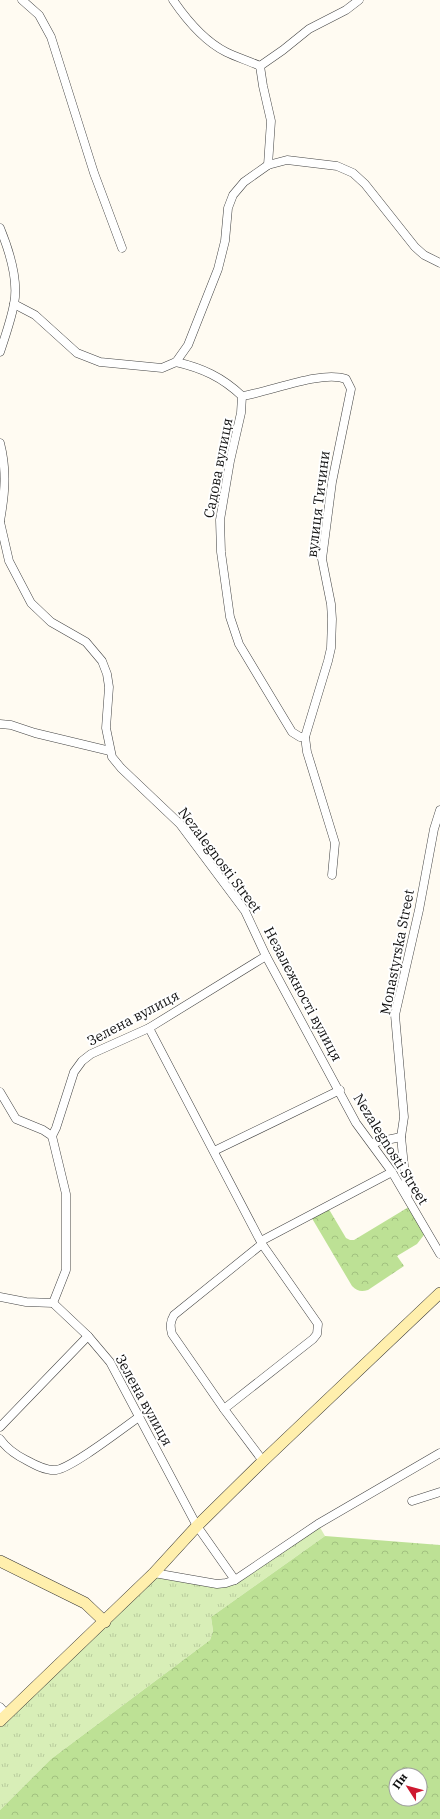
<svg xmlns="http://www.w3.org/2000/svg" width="440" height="1819" viewBox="0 0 440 1819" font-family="'IBM Plex Serif',serif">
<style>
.grass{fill:url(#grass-tufts)}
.forest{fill:url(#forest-crowns);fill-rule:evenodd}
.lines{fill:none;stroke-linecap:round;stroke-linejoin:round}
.street-casing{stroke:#434343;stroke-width:9}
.secondary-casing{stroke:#323232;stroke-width:12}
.street{stroke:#fff;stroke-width:8}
.secondary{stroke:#ffefad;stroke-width:11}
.labels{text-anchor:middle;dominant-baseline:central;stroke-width:4;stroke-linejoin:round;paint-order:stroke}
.street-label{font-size:14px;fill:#101010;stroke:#fff}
</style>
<defs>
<pattern id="grass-tufts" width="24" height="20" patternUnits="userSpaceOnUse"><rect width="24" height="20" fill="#d8eeb7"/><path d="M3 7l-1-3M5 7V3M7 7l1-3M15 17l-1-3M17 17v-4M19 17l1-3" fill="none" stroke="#b8cb9c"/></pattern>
<pattern id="forest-crowns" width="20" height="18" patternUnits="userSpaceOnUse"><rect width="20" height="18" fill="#bde195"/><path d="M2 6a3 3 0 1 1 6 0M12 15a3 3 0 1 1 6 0" fill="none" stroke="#a1c07f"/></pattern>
</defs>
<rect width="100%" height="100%" fill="#fffbf2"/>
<polygon class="grass" points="318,1524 325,1536 211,1617 213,1631 210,1640 51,1759 0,1810 0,1721 154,1573 226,1583"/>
<g class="forest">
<path d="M412 1205 427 1231 417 1244 397 1256 404 1266 368 1290C361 1292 357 1291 352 1286L310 1215 327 1206 346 1238 350 1240H354Z"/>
<path d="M325 1536 440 1545V1819H0V1810L51 1759 210 1640 213 1631 211 1617ZM396 1775H420V1799H396Z"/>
</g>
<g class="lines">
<g class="street-casing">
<g id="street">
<polyline points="22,0 39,15 51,37 94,173 122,248"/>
<path d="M173 0C186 19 204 41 226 52 236 57 249 61 260 66"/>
<polyline points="260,66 283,50 309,29 346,10 359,0"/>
<polyline points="260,66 263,86 271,121 268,165"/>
<path d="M0 228C9 250 19 280 14 304 11 320 5 337 0 352"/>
<polyline points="14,304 35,315 77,353 100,362 162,368 176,362 188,345 218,269 225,241 228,208 233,195 244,182 268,165 287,160 337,166 353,173 365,184 415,247 424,255 440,263"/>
<path d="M176 362C202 368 222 377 242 396L241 413 230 461 220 520 221 552 230 617 239 644 292 732 300 737H305"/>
<path d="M242 396C270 392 321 370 346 379L351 389 332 482 322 559 331 604 332 619 331 648 328 661 305 737 307 752 335 843 332 875"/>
<path d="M0 443C7 470 5 493 0 521"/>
<polyline points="0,522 9,561 31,603 51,622 86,642 102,661 107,674 109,687 106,728 112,757 121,768 180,824 245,911 266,956 356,1123 392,1172 440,1254"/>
<polyline points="0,724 11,725 35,733 110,751"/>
<polyline points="149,1028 262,1244 318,1324 317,1334 313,1339 224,1409 263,1461"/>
<polyline points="0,1092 16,1119 43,1130 52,1136"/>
<polyline points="372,1143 401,1137"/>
<polyline points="214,1151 340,1090"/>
<polyline points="407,1195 401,1137 404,1117 395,1015 419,910 434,829 440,810"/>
<polyline points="261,1241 392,1172"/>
<polyline points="0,1297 26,1302 53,1303"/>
<path d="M224 1409 172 1334C170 1326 170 1322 174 1315L262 1244"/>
<polyline points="0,1427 88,1336"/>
<path d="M0 1439C7 1449 16 1455 26 1460 35 1465 46 1471 56 1470 72 1468 123 1428 139 1417"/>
<polyline points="412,1501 440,1492"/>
<polyline points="154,1573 217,1584 226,1583 235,1580 318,1524 440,1453"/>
<polyline points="235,1580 197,1526 110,1362 88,1336 53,1303 66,1270 66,1194 52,1136 56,1128 74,1072 82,1061 91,1054 149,1028 266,956"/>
<polyline points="0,1707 7,1715"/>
</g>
</g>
<g class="secondary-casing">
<g id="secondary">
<polyline points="0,1561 85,1603 105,1622"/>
<polyline points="0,1721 154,1573 197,1526 263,1461 440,1293"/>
</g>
</g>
<use href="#street" class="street"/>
<use href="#secondary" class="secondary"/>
</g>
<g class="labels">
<g class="street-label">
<text transform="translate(218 468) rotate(-79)">Садова вулиця</text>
<text transform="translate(318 504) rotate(-83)">вулиця Тичини</text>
<text transform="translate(220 860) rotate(53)">Nezalegnosti Street</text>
<text transform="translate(397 952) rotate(-79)">Monastyrska Street</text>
<text transform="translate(303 994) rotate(62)">Незалежності вулиця</text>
<text transform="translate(133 1018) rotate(-28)">Зелена вулиця</text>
<text transform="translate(391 1149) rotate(58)">Nezalegnosti Street</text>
<text transform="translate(144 1400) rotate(61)">Зелена вулиця</text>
</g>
</g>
<g transform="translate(408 1787) rotate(306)"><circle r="19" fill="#ffffff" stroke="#9f9f9f"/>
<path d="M0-3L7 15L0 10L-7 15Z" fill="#ce1930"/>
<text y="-6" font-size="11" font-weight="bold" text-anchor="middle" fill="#101010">Пн</text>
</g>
</svg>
